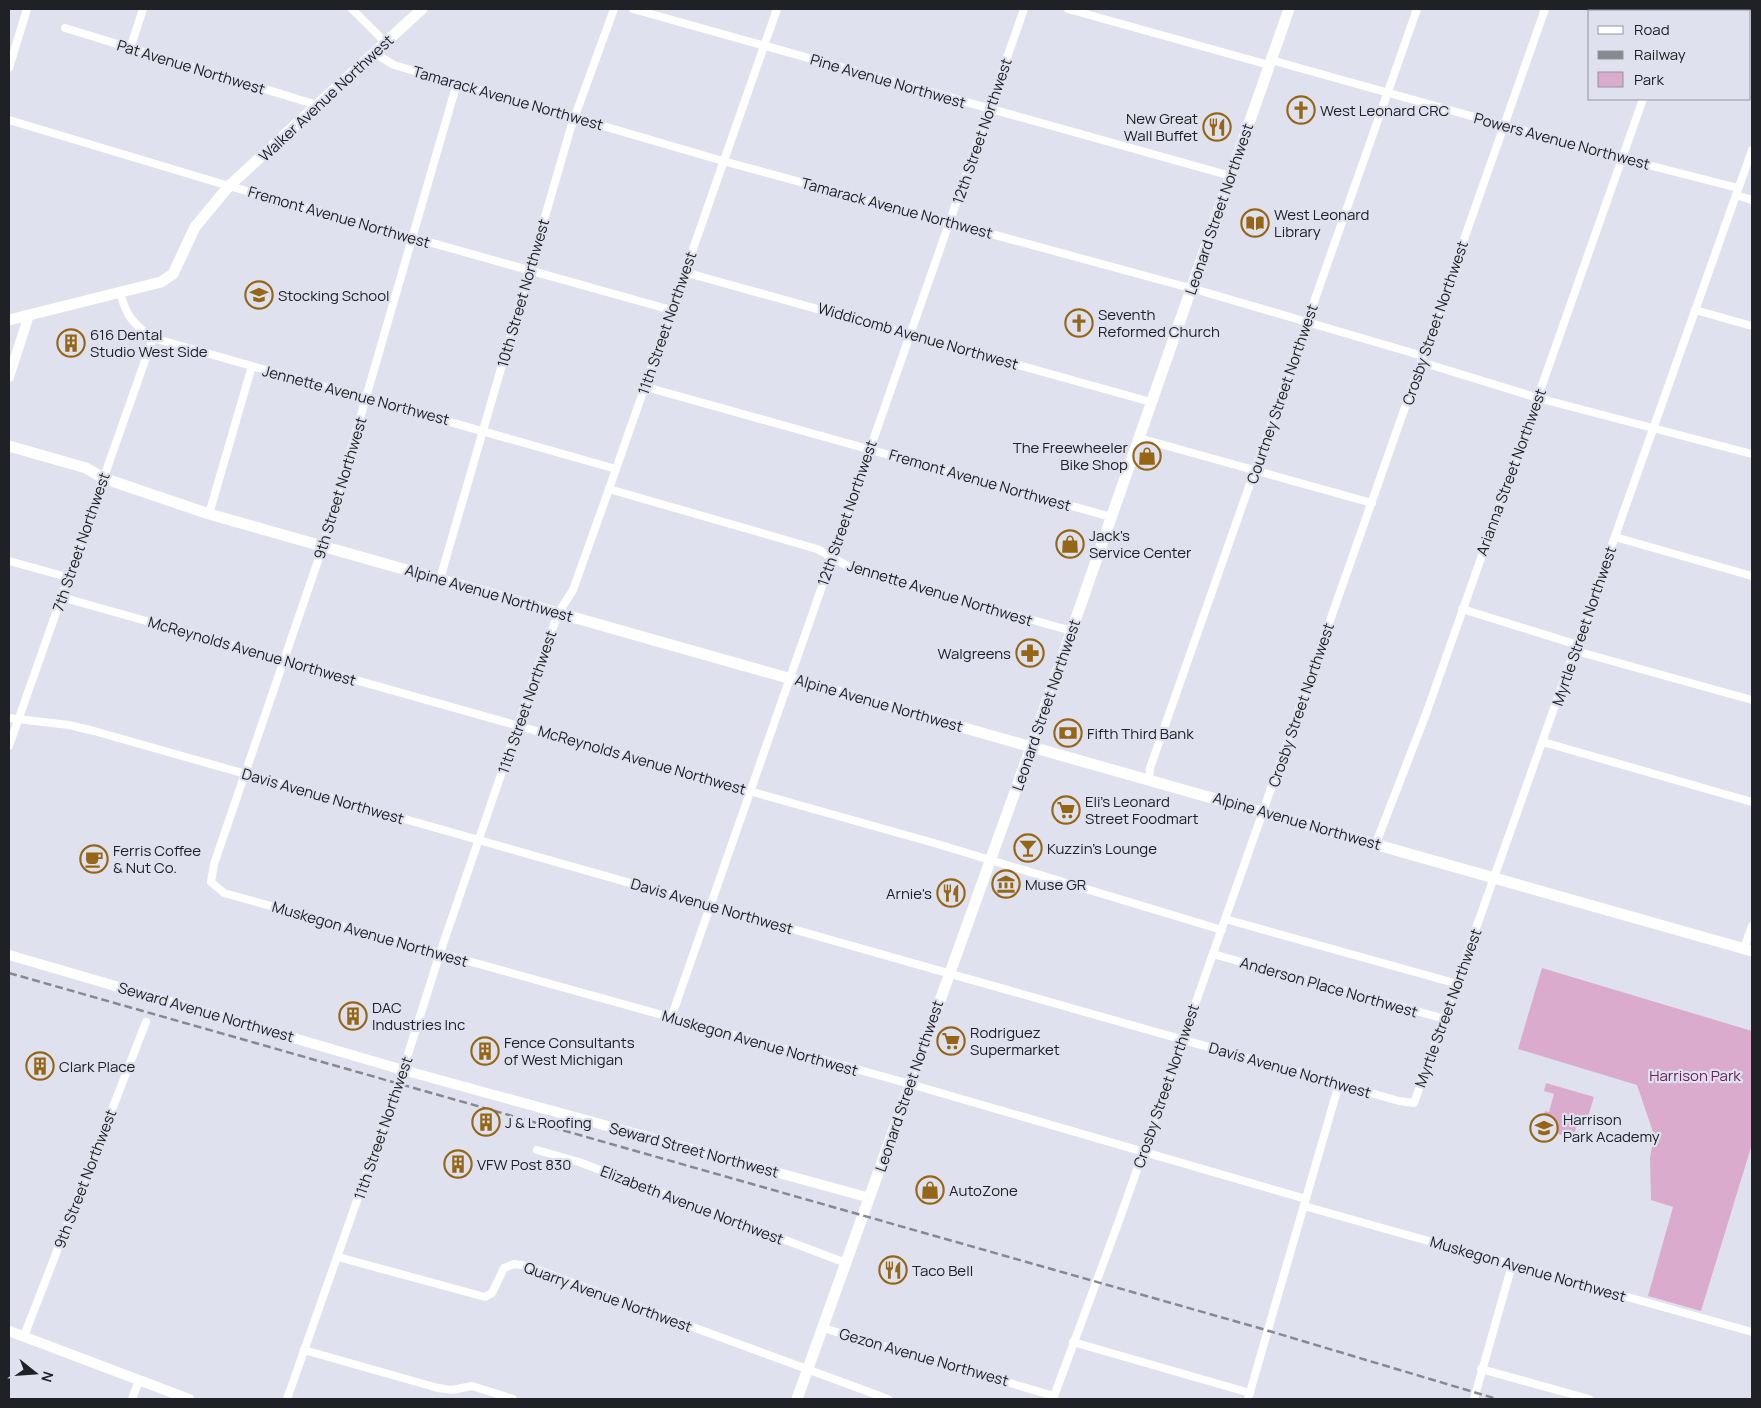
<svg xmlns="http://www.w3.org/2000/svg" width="1761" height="1408" viewBox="0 0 1761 1408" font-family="Manrope,sans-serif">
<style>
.green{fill:#daabcc}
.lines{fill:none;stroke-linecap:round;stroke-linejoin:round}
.minor{stroke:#fff;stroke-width:8}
.tertiary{stroke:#fff;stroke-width:10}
.secondary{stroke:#fff;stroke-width:11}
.rail{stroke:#878991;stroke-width:2.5;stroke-dasharray:8 4;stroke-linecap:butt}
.labels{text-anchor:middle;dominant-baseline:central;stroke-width:4.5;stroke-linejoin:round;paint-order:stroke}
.street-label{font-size:15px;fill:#202126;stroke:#dfe2ee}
.poi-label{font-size:15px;fill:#202126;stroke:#dfe2ee;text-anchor:start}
.park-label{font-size:15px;fill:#671d58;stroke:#dfe2ee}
</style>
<rect width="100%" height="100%" fill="#dfe2ee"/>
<g class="green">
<polygon points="1542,968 1752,1031 1752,1144 1701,1311 1648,1296 1673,1207 1651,1200 1650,1158 1654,1135 1637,1085 1518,1049"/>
<polygon points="1546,1083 1594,1097 1587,1120 1579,1119 1573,1138 1540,1129 1545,1111 1549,1112 1554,1094 1544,1091"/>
</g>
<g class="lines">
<g class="minor">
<polyline points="352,9 386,43"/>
<polyline points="633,9 1231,176"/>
<polyline points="1068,9 1269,65"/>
<polyline points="1674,11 1675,9"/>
<polyline points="65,28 317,105"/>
<polyline points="130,49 143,9"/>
<polyline points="374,53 394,65 723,161 1201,291 1423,356"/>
<polyline points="1271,60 1621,158 1738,188"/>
<polyline points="9,68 27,9"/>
<polyline points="457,83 323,546 214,864 211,882 224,893 910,1084 1306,1199"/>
<polyline points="9,120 229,186 671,310"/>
<polyline points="1736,195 1752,200"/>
<polyline points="684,272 1151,402"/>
<path d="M120 292C126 316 133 324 153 338L616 469"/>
<polyline points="1695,310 1752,326"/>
<polyline points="1421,362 1538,398 1752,454"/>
<polyline points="646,387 1111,517"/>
<polyline points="1139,438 1372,503"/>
<polyline points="609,489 817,549 851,568 890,580 1072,631"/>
<polyline points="209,514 252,366"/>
<polyline points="1615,537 1752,576"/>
<polyline points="9,561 67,577"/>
<polyline points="440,579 571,127 614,9"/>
<polyline points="61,597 934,843 1222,930"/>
<polyline points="1462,609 1578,645"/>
<polyline points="1576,651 1752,700"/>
<polyline points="9,718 69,725 94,731 1339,1084 1399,1101 1414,1103 1752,150"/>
<polyline points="1543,742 1752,802"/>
<polyline points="9,746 153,338"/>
<polyline points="1149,780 1150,768 1417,9"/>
<polyline points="1376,843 1426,714 1643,99"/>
<polyline points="1225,919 1458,984"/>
<polyline points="1744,948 1752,926"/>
<polyline points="1213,954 1445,1019"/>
<polyline points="671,1018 1024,9"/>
<polyline points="537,1150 579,1162 846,1263"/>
<polyline points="1304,1206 1752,1332"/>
<polyline points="338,1257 485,1297 492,1293 504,1268 514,1264 527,1266 888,1399"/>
<polyline points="823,1328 1054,1396"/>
<polyline points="24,1336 146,1022"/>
<polyline points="1073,1342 1250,1393"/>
<polyline points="304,1350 438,1388 452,1390 472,1386 513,1399"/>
<polyline points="1481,1369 1589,1399"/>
<polyline points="132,1399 139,1380"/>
<polyline points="287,1399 403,1070 440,953 536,672 559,612 573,590 609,489 777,9"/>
<polyline points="1053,1399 1120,1218 1545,9"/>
<polyline points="1248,1399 1339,1084"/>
<polyline points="1474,1399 1512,1265"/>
</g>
<g class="tertiary">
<polyline points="9,377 29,315"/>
<polyline points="9,955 403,1070 870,1198"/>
<polyline points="9,1331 189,1399"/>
</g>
<g class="secondary">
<polyline points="9,320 161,282 173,274 195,227 229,186 422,9"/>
<polyline points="9,446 86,468 103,478 209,514 1752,951"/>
<polyline points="797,1399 1031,747 1289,9"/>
</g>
<polyline class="rail" points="9,973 1259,1328 1497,1399"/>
</g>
<defs>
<g id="church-ring" transform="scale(1.4375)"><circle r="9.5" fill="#dfe2ee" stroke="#966617" stroke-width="1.5"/><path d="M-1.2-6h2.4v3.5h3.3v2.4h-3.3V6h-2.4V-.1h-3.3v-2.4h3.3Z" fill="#966617"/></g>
<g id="restaurant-ring" transform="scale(1.4375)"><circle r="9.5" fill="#dfe2ee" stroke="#966617" stroke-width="1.5"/><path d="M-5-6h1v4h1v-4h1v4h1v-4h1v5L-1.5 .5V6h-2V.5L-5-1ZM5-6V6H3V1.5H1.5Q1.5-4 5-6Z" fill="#966617"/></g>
<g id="library-ring" transform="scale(1.4375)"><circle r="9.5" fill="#dfe2ee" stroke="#966617" stroke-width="1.5"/><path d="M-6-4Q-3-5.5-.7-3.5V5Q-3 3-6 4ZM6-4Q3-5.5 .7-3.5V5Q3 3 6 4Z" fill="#966617"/></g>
<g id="school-ring" transform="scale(1.4375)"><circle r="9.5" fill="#dfe2ee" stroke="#966617" stroke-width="1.5"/><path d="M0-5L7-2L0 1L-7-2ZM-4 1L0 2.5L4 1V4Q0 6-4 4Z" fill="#966617"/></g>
<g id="building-ring" transform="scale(1.4375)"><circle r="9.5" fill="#dfe2ee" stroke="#966617" stroke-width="1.5"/><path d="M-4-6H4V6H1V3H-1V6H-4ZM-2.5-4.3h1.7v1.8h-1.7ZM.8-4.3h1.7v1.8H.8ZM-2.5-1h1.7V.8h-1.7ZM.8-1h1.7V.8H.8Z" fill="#966617"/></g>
<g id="shop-ring" transform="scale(1.4375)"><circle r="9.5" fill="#dfe2ee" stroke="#966617" stroke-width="1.5"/><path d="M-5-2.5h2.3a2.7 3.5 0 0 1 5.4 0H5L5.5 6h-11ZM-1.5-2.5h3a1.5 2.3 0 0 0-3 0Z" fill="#966617"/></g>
<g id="pharmacy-ring" transform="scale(1.4375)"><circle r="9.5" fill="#dfe2ee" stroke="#966617" stroke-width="1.5"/><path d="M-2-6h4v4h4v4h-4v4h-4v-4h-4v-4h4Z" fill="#966617"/></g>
<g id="bank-ring" transform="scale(1.4375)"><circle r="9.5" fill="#dfe2ee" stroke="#966617" stroke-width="1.5"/><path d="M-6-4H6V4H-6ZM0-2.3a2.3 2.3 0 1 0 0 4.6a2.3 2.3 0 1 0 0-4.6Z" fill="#966617"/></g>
<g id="supermarket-ring" transform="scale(1.4375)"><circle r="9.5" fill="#dfe2ee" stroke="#966617" stroke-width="1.5"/><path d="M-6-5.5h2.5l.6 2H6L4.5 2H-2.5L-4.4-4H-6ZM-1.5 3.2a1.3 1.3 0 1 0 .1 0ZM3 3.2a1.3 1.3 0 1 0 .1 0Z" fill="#966617"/></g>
<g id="bar-ring" transform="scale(1.4375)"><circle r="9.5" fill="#dfe2ee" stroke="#966617" stroke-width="1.5"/><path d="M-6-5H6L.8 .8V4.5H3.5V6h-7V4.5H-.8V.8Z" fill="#966617"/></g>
<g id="cafe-ring" transform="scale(1.4375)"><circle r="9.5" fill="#dfe2ee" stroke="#966617" stroke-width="1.5"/><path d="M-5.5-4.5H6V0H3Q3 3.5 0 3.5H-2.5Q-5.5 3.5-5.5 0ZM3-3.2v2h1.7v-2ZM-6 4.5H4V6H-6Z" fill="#966617"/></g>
<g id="museum-ring" transform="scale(1.4375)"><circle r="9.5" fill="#dfe2ee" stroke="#966617" stroke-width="1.5"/><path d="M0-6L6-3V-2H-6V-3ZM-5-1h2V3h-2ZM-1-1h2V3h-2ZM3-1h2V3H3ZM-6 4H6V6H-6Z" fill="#966617"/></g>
</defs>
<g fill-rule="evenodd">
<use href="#church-ring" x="1301" y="110"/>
<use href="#restaurant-ring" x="1217" y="127"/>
<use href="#library-ring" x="1255" y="223"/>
<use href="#school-ring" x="259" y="295"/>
<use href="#church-ring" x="1079" y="323"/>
<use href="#building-ring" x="71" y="343"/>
<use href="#shop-ring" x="1147" y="456"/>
<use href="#shop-ring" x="1070" y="544"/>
<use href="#pharmacy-ring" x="1030" y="653"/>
<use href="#bank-ring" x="1068" y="733"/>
<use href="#supermarket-ring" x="1066" y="810"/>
<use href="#bar-ring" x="1028" y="848"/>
<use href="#cafe-ring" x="94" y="859"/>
<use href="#museum-ring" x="1006" y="884"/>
<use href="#restaurant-ring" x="951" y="893"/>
<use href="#building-ring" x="353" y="1016"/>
<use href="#supermarket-ring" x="951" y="1041"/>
<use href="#building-ring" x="485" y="1051"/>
<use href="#building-ring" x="40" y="1066"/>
<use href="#building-ring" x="486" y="1122"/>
<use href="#school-ring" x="1544" y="1128"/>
<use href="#building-ring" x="458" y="1164"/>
<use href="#shop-ring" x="930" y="1190"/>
<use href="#restaurant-ring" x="893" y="1270"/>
</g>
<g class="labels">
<g class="street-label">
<text transform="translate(191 67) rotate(17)">Pat Avenue Northwest</text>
<text transform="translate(888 81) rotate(16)">Pine Avenue Northwest</text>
<text transform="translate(326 98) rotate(-43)">Walker Avenue Northwest</text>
<text transform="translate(508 98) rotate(16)">Tamarack Avenue Northwest</text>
<text transform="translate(982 131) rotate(-71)">12th Street Northwest</text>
<text transform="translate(1562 141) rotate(15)">Powers Avenue Northwest</text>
<text transform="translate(897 208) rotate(15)">Tamarack Avenue Northwest</text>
<text transform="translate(1219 209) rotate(-71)">Leonard Street Northwest</text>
<text transform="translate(339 217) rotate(16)">Fremont Avenue Northwest</text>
<text transform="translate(523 293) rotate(-74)">10th Street Northwest</text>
<text transform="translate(667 323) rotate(-71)">11th Street Northwest</text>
<text transform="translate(1435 323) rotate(-71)">Crosby Street Northwest</text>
<text transform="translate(918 336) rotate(16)">Widdicomb Avenue Northwest</text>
<text transform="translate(1282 394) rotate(-71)">Courtney Street Northwest</text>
<text transform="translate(356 395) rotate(15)">Jennette Avenue Northwest</text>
<text transform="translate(1511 472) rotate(-70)">Arianna Street Northwest</text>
<text transform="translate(980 480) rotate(16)">Fremont Avenue Northwest</text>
<text transform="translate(340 488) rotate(-73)">9th Street Northwest</text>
<text transform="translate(847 513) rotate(-71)">12th Street Northwest</text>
<text transform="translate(81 542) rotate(-71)">7th Street Northwest</text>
<text transform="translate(489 593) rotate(16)">Alpine Avenue Northwest</text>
<text transform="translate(940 593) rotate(17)">Jennette Avenue Northwest</text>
<text transform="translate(1584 626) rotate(-71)">Myrtle Street Northwest</text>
<text transform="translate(252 651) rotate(16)">McReynolds Avenue Northwest</text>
<text transform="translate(527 702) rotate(-71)">11th Street Northwest</text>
<text transform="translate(879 703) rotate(16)">Alpine Avenue Northwest</text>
<text transform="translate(1046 705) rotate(-71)">Leonard Street Northwest</text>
<text transform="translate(1301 705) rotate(-71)">Crosby Street Northwest</text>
<text transform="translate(642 760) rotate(16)">McReynolds Avenue Northwest</text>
<text transform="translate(323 796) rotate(16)">Davis Avenue Northwest</text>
<text transform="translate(1297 821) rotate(16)">Alpine Avenue Northwest</text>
<text transform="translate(712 906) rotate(16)">Davis Avenue Northwest</text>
<text transform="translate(370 934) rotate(16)">Muskegon Avenue Northwest</text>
<text transform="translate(1329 987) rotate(16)">Anderson Place Northwest</text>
<text transform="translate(1448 1008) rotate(-70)">Myrtle Street Northwest</text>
<text transform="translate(206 1012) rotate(16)">Seward Avenue Northwest</text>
<text transform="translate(760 1043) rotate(16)">Muskegon Avenue Northwest</text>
<text transform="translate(1290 1070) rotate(16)">Davis Avenue Northwest</text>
<text transform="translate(909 1086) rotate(-71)">Leonard Street Northwest</text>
<text transform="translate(1166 1086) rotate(-71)">Crosby Street Northwest</text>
<text transform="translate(383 1128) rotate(-71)">11th Street Northwest</text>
<text transform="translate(694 1150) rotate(15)">Seward Street Northwest</text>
<text transform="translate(85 1179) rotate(-69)">9th Street Northwest</text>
<text transform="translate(692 1205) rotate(21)">Elizabeth Avenue Northwest</text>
<text transform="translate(1528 1269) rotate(16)">Muskegon Avenue Northwest</text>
<text transform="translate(608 1297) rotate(20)">Quarry Avenue Northwest</text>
<text transform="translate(924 1357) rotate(16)">Gezon Avenue Northwest</text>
</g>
<g class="poi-label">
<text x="1320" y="110">West Leonard CRC</text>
<text x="1198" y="118" text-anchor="end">New Great<tspan x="1198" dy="17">Wall Buffet</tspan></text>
<text x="1274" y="214">West Leonard<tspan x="1274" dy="17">Library</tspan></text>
<text x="278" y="295">Stocking School</text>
<text x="1098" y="314">Seventh<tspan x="1098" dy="17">Reformed Church</tspan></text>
<text x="90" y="334">616 Dental<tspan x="90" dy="17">Studio West Side</tspan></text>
<text x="1128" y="447" text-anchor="end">The Freewheeler<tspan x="1128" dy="17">Bike Shop</tspan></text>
<text x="1089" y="535">Jack's<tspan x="1089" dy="17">Service Center</tspan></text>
<text x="1011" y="653" text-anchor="end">Walgreens</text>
<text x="1087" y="733">Fifth Third Bank</text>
<text x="1085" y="801">Eli's Leonard<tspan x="1085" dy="17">Street Foodmart</tspan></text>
<text x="1047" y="848">Kuzzin's Lounge</text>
<text x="113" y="850">Ferris Coffee<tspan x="113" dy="17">&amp; Nut Co.</tspan></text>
<text x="1025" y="884">Muse GR</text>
<text x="932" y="893" text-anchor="end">Arnie's</text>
<text x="372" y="1007">DAC<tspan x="372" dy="17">Industries Inc</tspan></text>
<text x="970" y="1032">Rodriguez<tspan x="970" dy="17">Supermarket</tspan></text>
<text x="504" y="1042">Fence Consultants<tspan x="504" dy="17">of West Michigan</tspan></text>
<text x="59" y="1066">Clark Place</text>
<text x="1563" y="1119">Harrison<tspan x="1563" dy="17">Park Academy</tspan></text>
<text x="505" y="1122">J &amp; L Roofing</text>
<text x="477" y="1164">VFW Post 830</text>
<text x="949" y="1190">AutoZone</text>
<text x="912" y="1270">Taco Bell</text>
</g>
<g class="park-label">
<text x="1695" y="1075">Harrison Park</text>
</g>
</g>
<rect width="1761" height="1408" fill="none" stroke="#202126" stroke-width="20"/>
<rect x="1588" y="10" width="162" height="90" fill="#dfe2ee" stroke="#93959e"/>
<rect x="1598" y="26" width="25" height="8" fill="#ffffff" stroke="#93959e"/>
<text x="1634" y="35" font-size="15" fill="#202126">Road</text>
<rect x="1598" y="51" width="25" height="8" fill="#878991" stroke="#93959e"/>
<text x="1634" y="60" font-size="15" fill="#202126">Railway</text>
<rect x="1598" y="72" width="25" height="15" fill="#daabcc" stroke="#93959e"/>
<text x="1634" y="85" font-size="15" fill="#202126">Park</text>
<g transform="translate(35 1373) rotate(107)" stroke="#dfe2ee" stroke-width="4" paint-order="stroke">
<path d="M0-4L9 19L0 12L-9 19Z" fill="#202126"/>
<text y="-8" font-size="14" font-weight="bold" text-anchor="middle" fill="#202126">N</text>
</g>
</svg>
